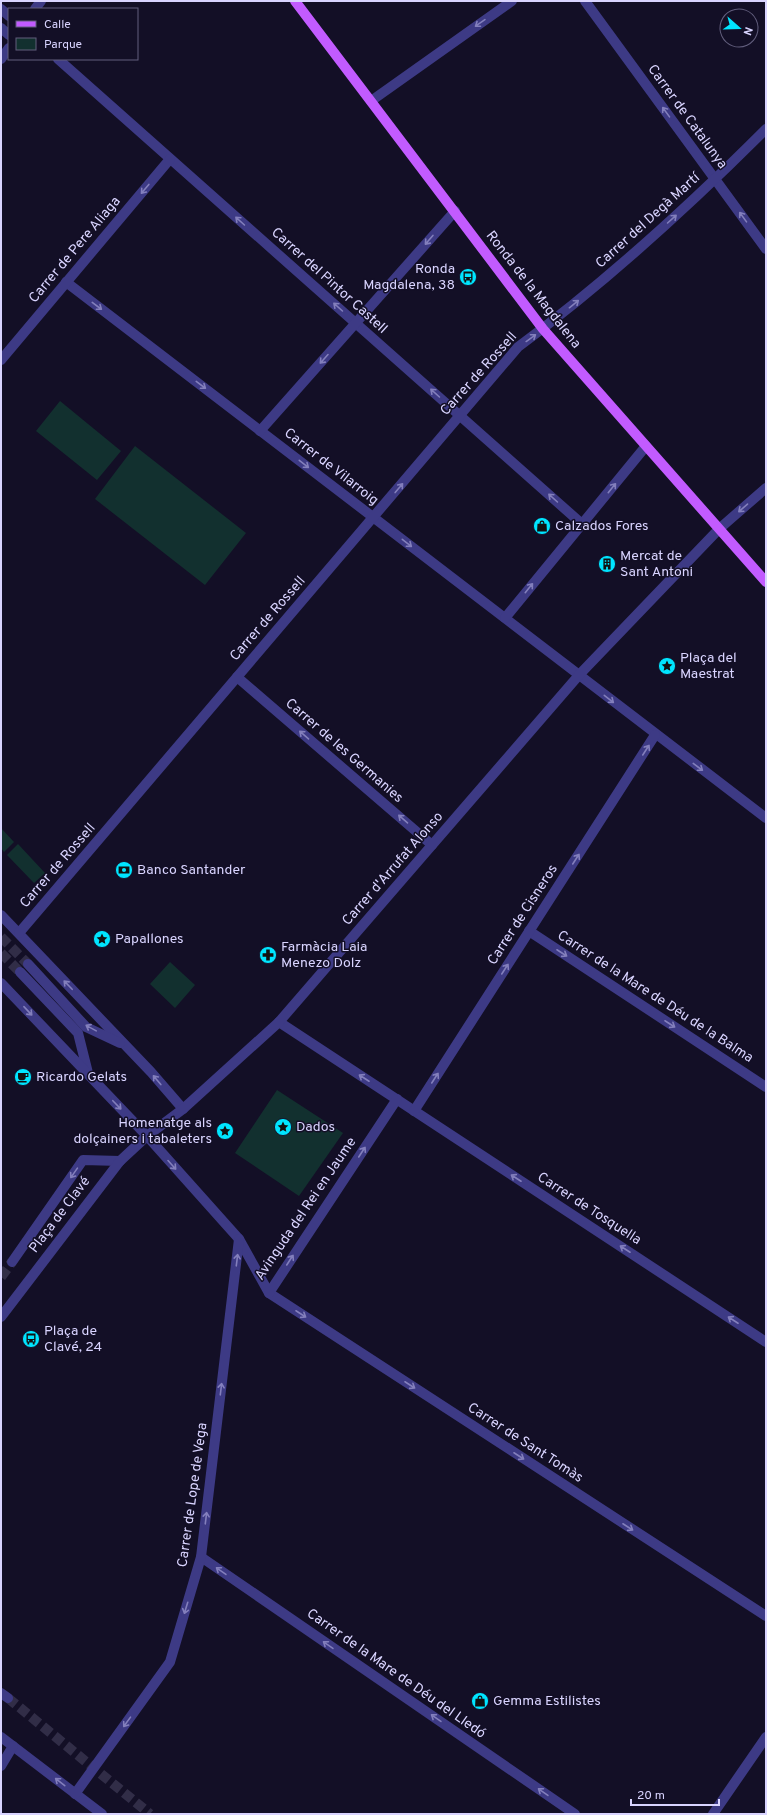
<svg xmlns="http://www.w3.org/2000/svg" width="767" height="1815" viewBox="0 0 767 1815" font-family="Overpass,sans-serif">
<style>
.green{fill:#12302f}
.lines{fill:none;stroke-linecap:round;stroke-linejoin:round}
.minor-tunnel{stroke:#312d47;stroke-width:10;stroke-dasharray:10 5;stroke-linecap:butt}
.minor{stroke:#3d3a85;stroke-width:10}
.major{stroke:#c25bff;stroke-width:10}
.oneway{stroke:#837fbc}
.labels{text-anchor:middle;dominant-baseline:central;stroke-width:3;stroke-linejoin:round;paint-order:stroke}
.street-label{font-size:14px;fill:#d9d4ff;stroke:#130f26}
.poi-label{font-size:14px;fill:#d9d4ff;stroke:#130f26;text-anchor:start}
</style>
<rect width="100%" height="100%" fill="#130f26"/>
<g class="green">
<polygon points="60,401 121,451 97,480 36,431"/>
<polygon points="135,446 246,533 205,585 95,499"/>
<polygon points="1,828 14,842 4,852 1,848"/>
<polygon points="18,844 45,873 34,883 7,855"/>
<polygon points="170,962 195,985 175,1008 150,984"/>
<polygon points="277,1090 343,1133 299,1196 235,1153"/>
</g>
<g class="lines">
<g class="minor-tunnel">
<polyline points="1,937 28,964"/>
<polyline points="1,953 20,972"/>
<polyline points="1,1277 12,1262"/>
<polyline points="8,1698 150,1814"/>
</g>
<g class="minor">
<polyline points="585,1 766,249"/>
<polyline points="1,9 9,16"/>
<polyline points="35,9 41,1"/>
<polyline points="1,28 9,35"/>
<polyline points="1,59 9,48"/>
<polyline points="58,59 582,524"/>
<polyline points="371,101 512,1"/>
<polyline points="66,282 766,818"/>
<polyline points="1,360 170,159"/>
<polyline points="260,431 455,211"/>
<polyline points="505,618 646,446"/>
<polyline points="237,677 432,845"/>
<polyline points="1,915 151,1072 183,1109"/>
<polyline points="529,931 766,1087"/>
<path d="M19 933 518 347C606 282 689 206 766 129"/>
<polyline points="28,964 86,1027 120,1043"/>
<polyline points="20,972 78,1033 88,1073"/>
<polyline points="1,983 147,1136 239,1239 269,1293 766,1616"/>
<polyline points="279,1022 766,1342"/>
<polyline points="414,1111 655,735"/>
<polyline points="12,1262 83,1160 120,1161"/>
<polyline points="269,1293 397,1099"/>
<polyline points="1,1317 120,1161 147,1136 183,1109 279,1022 579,675 719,529 766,488"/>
<polyline points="201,1557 575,1814"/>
<polyline points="1,1693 8,1698"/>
<polyline points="1,1737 102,1814"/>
<polyline points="1,1766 13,1746"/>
<polyline points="75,1794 170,1662 201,1557 239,1239"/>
<polyline points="713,1814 766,1737"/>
</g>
<polyline class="major" points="295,1 543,329 766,582"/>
</g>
<defs><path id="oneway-shaft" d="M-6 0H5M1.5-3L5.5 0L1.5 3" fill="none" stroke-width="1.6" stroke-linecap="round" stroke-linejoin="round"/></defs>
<g class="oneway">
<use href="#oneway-shaft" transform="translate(480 23) rotate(145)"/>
<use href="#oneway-shaft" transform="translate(666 112) rotate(-126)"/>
<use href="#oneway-shaft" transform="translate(145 189) rotate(130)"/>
<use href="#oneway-shaft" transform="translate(743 217) rotate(-126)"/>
<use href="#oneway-shaft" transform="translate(672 219) rotate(-42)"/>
<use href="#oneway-shaft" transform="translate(240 221) rotate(-138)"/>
<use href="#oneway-shaft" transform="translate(429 240) rotate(131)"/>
<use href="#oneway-shaft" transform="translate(574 304) rotate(-39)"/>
<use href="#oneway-shaft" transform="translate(97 306) rotate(37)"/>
<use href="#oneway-shaft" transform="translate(338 307) rotate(-138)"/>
<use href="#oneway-shaft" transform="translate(531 338) rotate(-36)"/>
<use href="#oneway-shaft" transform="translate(324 359) rotate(132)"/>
<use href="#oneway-shaft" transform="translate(201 385) rotate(37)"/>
<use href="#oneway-shaft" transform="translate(435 393) rotate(-138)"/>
<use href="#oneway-shaft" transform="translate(304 464) rotate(38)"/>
<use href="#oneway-shaft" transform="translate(399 488) rotate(-50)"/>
<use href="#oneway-shaft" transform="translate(612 488) rotate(-51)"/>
<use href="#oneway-shaft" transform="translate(553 498) rotate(-138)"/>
<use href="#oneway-shaft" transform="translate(743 508) rotate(139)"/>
<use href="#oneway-shaft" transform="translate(407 543) rotate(38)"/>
<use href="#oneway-shaft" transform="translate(529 588) rotate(-51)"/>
<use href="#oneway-shaft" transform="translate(609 699) rotate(38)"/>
<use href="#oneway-shaft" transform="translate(304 735) rotate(-139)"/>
<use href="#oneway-shaft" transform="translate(646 750) rotate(-57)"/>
<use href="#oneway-shaft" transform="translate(698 767) rotate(37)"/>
<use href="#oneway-shaft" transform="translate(403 819) rotate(-139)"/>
<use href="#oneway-shaft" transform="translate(576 859) rotate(-57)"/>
<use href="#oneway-shaft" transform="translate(562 953) rotate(33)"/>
<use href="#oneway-shaft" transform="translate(505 969) rotate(-57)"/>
<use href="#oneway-shaft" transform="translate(68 985) rotate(-134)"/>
<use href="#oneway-shaft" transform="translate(28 1011) rotate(47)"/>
<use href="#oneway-shaft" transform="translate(670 1024) rotate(33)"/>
<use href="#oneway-shaft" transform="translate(91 1028) rotate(-151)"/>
<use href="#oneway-shaft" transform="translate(364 1078) rotate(-147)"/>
<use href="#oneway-shaft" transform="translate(435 1078) rotate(-57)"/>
<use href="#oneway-shaft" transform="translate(157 1080) rotate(-130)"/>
<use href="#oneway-shaft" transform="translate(117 1105) rotate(46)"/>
<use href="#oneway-shaft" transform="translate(362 1152) rotate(-57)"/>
<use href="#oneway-shaft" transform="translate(172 1165) rotate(48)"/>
<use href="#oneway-shaft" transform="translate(74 1173) rotate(125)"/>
<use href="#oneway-shaft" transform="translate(516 1178) rotate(-147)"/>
<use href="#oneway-shaft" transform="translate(625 1249) rotate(-147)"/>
<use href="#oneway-shaft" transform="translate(237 1260) rotate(-83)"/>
<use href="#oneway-shaft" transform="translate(290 1260) rotate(-57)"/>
<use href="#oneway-shaft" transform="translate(301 1314) rotate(33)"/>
<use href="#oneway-shaft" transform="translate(733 1320) rotate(-147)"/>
<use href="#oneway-shaft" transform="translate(410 1385) rotate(33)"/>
<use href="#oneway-shaft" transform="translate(221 1389) rotate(-83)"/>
<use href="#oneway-shaft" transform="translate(519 1456) rotate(33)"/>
<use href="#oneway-shaft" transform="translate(206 1518) rotate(-83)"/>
<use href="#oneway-shaft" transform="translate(628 1527) rotate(33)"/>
<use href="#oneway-shaft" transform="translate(221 1571) rotate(-145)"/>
<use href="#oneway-shaft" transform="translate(186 1608) rotate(107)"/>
<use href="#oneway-shaft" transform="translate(328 1645) rotate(-145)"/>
<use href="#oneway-shaft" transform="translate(436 1718) rotate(-145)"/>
<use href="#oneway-shaft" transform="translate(127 1722) rotate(126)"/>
<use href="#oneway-shaft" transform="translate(60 1782) rotate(-142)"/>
<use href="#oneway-shaft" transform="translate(543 1792) rotate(-145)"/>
</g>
<defs>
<g id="bus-disc" transform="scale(0.9)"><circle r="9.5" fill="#00e5ff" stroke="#130f26"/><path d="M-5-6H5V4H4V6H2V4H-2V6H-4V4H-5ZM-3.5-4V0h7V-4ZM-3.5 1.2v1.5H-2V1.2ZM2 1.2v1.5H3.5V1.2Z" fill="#111"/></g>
<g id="shop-disc" transform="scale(0.9)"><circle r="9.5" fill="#00e5ff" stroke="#130f26"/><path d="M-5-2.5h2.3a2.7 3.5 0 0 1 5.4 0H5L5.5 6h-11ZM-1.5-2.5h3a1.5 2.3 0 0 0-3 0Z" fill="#111"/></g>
<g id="building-disc" transform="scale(0.9)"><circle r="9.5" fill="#00e5ff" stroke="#130f26"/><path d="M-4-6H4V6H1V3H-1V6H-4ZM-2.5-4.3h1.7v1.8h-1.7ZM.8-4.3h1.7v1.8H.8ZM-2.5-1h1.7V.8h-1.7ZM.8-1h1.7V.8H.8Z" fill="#111"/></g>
<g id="sight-disc" transform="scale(0.9)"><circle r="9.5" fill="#00e5ff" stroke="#130f26"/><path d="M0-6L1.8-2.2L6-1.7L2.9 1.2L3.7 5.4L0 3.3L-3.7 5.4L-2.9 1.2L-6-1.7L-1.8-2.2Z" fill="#111"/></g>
<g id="bank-disc" transform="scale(0.9)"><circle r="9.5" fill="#00e5ff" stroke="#130f26"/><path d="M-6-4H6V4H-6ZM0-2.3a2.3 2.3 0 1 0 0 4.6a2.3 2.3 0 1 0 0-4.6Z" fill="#111"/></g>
<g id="pharmacy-disc" transform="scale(0.9)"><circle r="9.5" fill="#00e5ff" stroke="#130f26"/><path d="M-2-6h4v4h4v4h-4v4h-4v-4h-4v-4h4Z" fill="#111"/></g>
<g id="cafe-disc" transform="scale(0.9)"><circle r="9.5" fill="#00e5ff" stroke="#130f26"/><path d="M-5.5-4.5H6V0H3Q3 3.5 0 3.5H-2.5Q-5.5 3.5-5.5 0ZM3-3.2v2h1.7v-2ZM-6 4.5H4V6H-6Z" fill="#111"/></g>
</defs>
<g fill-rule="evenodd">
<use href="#bus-disc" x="468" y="277"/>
<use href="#shop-disc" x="542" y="526"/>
<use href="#building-disc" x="607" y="564"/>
<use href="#sight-disc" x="667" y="666"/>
<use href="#bank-disc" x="124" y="870"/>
<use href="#sight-disc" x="102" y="939"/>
<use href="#pharmacy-disc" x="268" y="955"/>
<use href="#cafe-disc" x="23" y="1077"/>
<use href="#sight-disc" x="283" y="1127"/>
<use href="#sight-disc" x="225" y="1131"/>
<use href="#bus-disc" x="31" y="1339"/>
<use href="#shop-disc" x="480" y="1701"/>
</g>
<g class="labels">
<g class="street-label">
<text transform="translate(687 117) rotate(54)">Carrer de Catalunya</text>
<text transform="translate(648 221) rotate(-42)">Carrer del Degà Martí</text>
<text transform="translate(75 250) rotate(-50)">Carrer de Pere Aliaga</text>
<text transform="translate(329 281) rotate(42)">Carrer del Pintor Castell</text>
<text transform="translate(533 290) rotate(52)">Ronda de la Magdalena</text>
<text transform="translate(479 374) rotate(-48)">Carrer de Rossell</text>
<text transform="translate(331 467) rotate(38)">Carrer de Vilarroig</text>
<text transform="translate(268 619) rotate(-49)">Carrer de Rossell</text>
<text transform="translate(344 751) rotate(41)">Carrer de les Germanies</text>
<text transform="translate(58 866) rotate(-49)">Carrer de Rossell</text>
<text transform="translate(393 869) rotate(-49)">Carrer d'Arrufat Alonso</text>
<text transform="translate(523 915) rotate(-57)">Carrer de Cisneros</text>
<text transform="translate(655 997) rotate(33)">Carrer de la Mare de Déu de la Balma</text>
<text transform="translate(306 1209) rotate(-56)">Avinguda del Rei en Jaume</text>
<text transform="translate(589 1209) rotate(33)">Carrer de Tosquella</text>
<text transform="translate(60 1215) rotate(-53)">Plaça de Clavé</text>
<text transform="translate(525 1443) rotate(33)">Carrer de Sant Tomàs</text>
<text transform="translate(193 1495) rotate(-82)">Carrer de Lope de Vega</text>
<text transform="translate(396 1674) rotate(35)">Carrer de la Mare de Déu del Lledó</text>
</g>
<g class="poi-label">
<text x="455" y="269" text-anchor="end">Ronda<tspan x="455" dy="16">Magdalena, 38</tspan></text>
<text x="555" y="526">Calzados Fores</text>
<text x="620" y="556">Mercat de<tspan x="620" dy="16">Sant Antoni</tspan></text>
<text x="680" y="658">Plaça del<tspan x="680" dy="16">Maestrat</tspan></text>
<text x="137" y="870">Banco Santander</text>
<text x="115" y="939">Papallones</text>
<text x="281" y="947">Farmàcia Laia<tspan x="281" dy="16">Menezo Dolz</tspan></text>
<text x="36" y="1077">Ricardo Gelats</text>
<text x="212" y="1123" text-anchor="end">Homenatge als<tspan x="212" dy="16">dolçainers i tabaleters</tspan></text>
<text x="296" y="1127">Dados</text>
<text x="44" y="1331">Plaça de<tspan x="44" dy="16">Clavé, 24</tspan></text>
<text x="493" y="1701">Gemma Estilistes</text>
</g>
</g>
<rect width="767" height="1815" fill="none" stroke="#d9d4ff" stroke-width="4"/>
<rect x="8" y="8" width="130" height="52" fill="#130f26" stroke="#625e7d"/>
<rect x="16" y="21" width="20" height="6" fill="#c25bff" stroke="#625e7d"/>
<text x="44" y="28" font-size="12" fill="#d9d4ff">Calle</text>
<rect x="16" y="38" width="20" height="12" fill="#12302f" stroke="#625e7d"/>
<text x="44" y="48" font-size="12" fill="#d9d4ff">Parque</text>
<g transform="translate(739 28) rotate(110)"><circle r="19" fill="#130f26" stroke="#625e7d"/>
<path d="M0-3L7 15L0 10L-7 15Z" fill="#00e5ff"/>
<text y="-6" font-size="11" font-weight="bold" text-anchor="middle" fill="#d9d4ff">N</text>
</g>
<path d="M631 1799v6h88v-6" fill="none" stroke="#d9d4ff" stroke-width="2"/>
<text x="637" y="1799" font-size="12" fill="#d9d4ff" stroke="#130f26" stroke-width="3" paint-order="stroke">20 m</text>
</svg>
